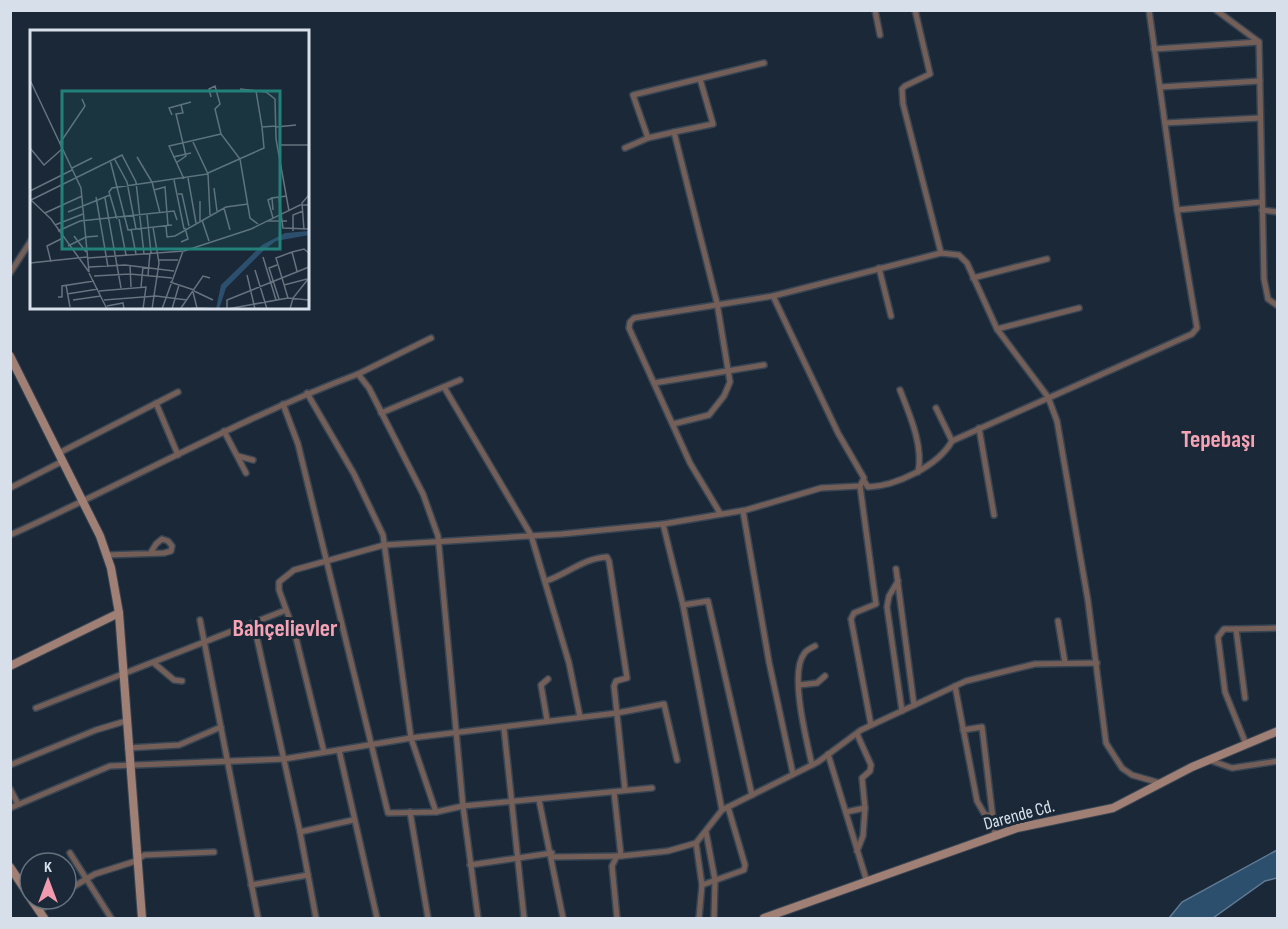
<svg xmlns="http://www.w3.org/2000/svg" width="1288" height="929" viewBox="0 0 1288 929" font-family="'Sofia Sans Condensed',sans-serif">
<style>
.water{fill:#2d4f6e;stroke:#607a93;stroke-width:1.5}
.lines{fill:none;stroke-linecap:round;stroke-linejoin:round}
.street-casing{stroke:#384554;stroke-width:8}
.secondary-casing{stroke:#384554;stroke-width:10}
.street{stroke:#745f58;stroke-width:5}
.secondary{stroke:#a07f74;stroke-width:8}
.labels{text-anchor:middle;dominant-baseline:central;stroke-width:6;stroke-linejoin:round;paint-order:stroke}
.street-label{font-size:18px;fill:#d7e0ea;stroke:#1a2837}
.district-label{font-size:24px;font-weight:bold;fill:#f5a3b5;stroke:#1a2837}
.inset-road{fill:none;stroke:#66727f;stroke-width:1.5}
.view{fill:#23817a;fill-opacity:0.15;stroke:#23817a;stroke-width:3}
.inset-edge{fill:none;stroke:#d7e0ea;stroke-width:3}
</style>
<rect width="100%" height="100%" fill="#1a2837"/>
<polygon class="water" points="1277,850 1277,878 1265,881 1213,918 1169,918 1182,902"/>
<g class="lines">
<g class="street-casing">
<g id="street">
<polyline points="875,10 880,35"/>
<polyline points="915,10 930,74 905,86 902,89 903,104 941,253"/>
<polyline points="1149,10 1177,210 1261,202"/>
<polyline points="1216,10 1259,42 1264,279 1268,299 1278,306"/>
<polyline points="1154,49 1259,42"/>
<polyline points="1160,87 1260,81"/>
<polyline points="1165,123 1260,118"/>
<polyline points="648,138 633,95 764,63"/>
<polyline points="625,148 648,138 674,132"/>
<polyline points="1262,210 1278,212"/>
<polyline points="879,268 891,316"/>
<polyline points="10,273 32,239"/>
<polyline points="973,278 1047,259"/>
<polyline points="997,329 1079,308"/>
<polyline points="358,374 431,338"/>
<polyline points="654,383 764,365"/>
<polyline points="444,387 531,535 569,663 580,717"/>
<path d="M900 390C909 413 924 447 918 472"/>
<polyline points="307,393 354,474 383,535 411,738 436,812"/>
<polyline points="156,403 178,455"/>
<polyline points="283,404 298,444 388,813 436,812 463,806 652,788"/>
<polyline points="936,408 952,441"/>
<polyline points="381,413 460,380"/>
<polyline points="673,424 709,415 724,396 730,382 717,303 674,132 713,124 700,79"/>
<polyline points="979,428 994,515"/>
<polyline points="224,431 246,473"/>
<polyline points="59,453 178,392"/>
<polyline points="238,456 253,460"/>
<path d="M864 481 868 487C896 486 938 466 952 441L1192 334 1197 328 1177 210"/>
<polyline points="860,486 876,604 854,613 851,619 871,725"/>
<polyline points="10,488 63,461"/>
<polyline points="743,511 769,662 793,774"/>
<polyline points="720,513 690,463 629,328 630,322 634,318 773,296 941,253 959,255 967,263 997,329 1048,397 1057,421 1088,601 1106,743 1122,768 1132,775 1160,783"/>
<polyline points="663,524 683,605 722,810"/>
<path d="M10 535C127 483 238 419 358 374L369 388 423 494 438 536 463 806 478 918"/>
<polyline points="107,555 164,553 171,551 172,546 168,541 162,539 156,544 151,552"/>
<polyline points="896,569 914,705"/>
<path d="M546 581C567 574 584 558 607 557L609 561 627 678 616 681 614 686 625 790"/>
<polyline points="898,581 889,596 887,607 902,711"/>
<polyline points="683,605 708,601 752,795"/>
<polyline points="200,620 258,918"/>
<polyline points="1058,621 1065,663"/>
<polyline points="254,625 300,832 316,918"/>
<polyline points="1236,629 1224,629 1218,637 1225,692 1246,744"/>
<polyline points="155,664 174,680 182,681"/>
<polyline points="799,685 817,683 825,676"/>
<polyline points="955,686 977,801 985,815 992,815"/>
<polyline points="1245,698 1236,629 1278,628"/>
<polyline points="36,708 286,610"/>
<polyline points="547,720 541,685 548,679"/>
<polyline points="504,729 524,918"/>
<polyline points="963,730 982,727 995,836"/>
<polyline points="128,748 179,745 221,727"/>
<polyline points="339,750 377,918"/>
<polyline points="324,752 295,634 279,590 279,582 294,570 384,545 562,534 663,524 746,510 821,488 860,486 864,478 838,433 773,296"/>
<polyline points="828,754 867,882"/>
<polyline points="1209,760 1232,768 1278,761"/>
<polyline points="10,765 96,730 126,721"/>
<path d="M812 765C807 742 789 673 804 654 806 650 811 648 815 646"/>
<polyline points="10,789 18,804"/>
<polyline points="614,792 621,856 668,851 696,843 722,810 818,762 861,730 966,681 1035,664 1097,663"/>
<polyline points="539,800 563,918"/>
<polyline points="10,808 110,766 284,759 411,738 617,713 664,704 677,760"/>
<polyline points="410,812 428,918"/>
<polyline points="846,812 865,808 862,778 870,771 871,765 857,734"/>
<polyline points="300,832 353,820"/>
<polyline points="706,832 715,880 714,918"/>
<polyline points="696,843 702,885 699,918"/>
<polyline points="857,851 863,836 865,808"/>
<polyline points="70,853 111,918"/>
<polyline points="617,856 612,866 617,918"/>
<polyline points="552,857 621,856"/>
<polyline points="470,865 552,853"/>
<polyline points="251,885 308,875"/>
<polyline points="702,885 744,870 745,865 728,807"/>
<polyline points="66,891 95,874 136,861 144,855 214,852"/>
<polyline points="39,911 55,899"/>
</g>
</g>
<g class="secondary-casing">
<g id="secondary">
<polyline points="10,356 100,536 111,568 119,613 142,918"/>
<polyline points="10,666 119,613"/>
<polyline points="10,867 30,897"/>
<polyline points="31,899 44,918"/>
<polyline points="764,918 1017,828 1113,808 1192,767 1278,731"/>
</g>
</g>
<use href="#street" class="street"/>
<use href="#secondary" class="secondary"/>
</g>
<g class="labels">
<g class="street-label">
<text transform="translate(1019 815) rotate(-15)">Darende Cd.</text>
</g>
<g class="district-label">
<text x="1218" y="439">Tepebaşı</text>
<text x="285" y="628">Bahçelievler</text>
</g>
</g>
<g transform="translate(30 30)">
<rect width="279" height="279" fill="#1a2837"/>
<path d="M279 201V205L246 211 233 221 196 258 189 279H186L191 255 232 215 255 203Z" fill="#2d4f6e"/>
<path class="inset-road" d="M0 50 51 158 59 242M210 59 236 62 245 69 246 109 259 181M226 61 232 97 246 96M181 67 179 59 185 56 190 74 185 79 191 104 210 129 220 188 228 194M142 85 139 78 161 72M246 97 266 95M30 113 55 76 52 69M249 115H279M0 118 14 135 32 119M107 127 122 152 130 183M143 127 161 123M84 128 97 152 106 199M80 130 98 200 142 195M146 133 156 126 146 84 153 83 151 75M42 138 62 128M178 143 234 118 232 97M178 144 180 185M158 148 166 193M154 149 139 116 191 104M144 150 154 199M184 158 187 181M124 160 135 157 138 196M0 161 42 140M148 164H152L159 196M66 167 78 237M75 168 91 258M242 168 238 170 243 188M249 168 253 198 279 199M1 170 92 125 106 152 114 224M1 170 21 189 59 242M194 178 200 200M243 180 242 168 257 166M38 182 80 165M15 183 52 166M117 185 121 223M87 189 79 162 82 158 178 144 163 112M89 189 96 225M172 190 179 211M170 191V171M238 191H257M25 195 53 184M136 196 137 207 145 206 196 177 218 174M101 199 106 224M274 200 272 173 279 165M28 201 50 191 144 181 147 190M263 201V185L273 181M44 206 56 222M151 212 158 209 155 198M38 216 56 207 68 206M262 222 274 219 279 223M233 227 246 270M58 228 154 221 221 199 270 175H279M129 230H148M21 232 17 216 33 208M0 233 57 227M100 235 101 257M247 235 239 238 249 269M59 237 95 235 144 241M225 240 237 279M59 243 77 279M118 245 120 223M217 245 225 279M64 246 100 244 142 248M140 252 164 260M36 255 40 277M254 255 277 249M111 257 113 237M69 261 116 257 113 279M164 261 183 270M37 264 68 259M28 267H32V256L64 251M258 268 246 228 262 222 267 241M43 270 71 266M74 270 126 266 157 270M77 276 93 273 94 279M151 278 173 246 180 248M167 278 189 279M122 279 129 233 123 197M132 279 153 221M142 279 149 255M157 279 167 278 163 262M197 279V270L279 237M197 279 258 268 279 270M260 279 263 268 279 248"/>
<path class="view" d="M32 61H250V219H32Z"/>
<rect width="279" height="279" class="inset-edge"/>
</g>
<rect width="1288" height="929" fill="none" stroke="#d7e0ea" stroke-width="24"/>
<g transform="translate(48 881)"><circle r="28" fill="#1a2837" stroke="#66727f" stroke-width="1.5"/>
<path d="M0-4.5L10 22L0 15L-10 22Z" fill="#f29aae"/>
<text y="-9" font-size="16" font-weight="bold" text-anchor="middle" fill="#d7e0ea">K</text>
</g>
</svg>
